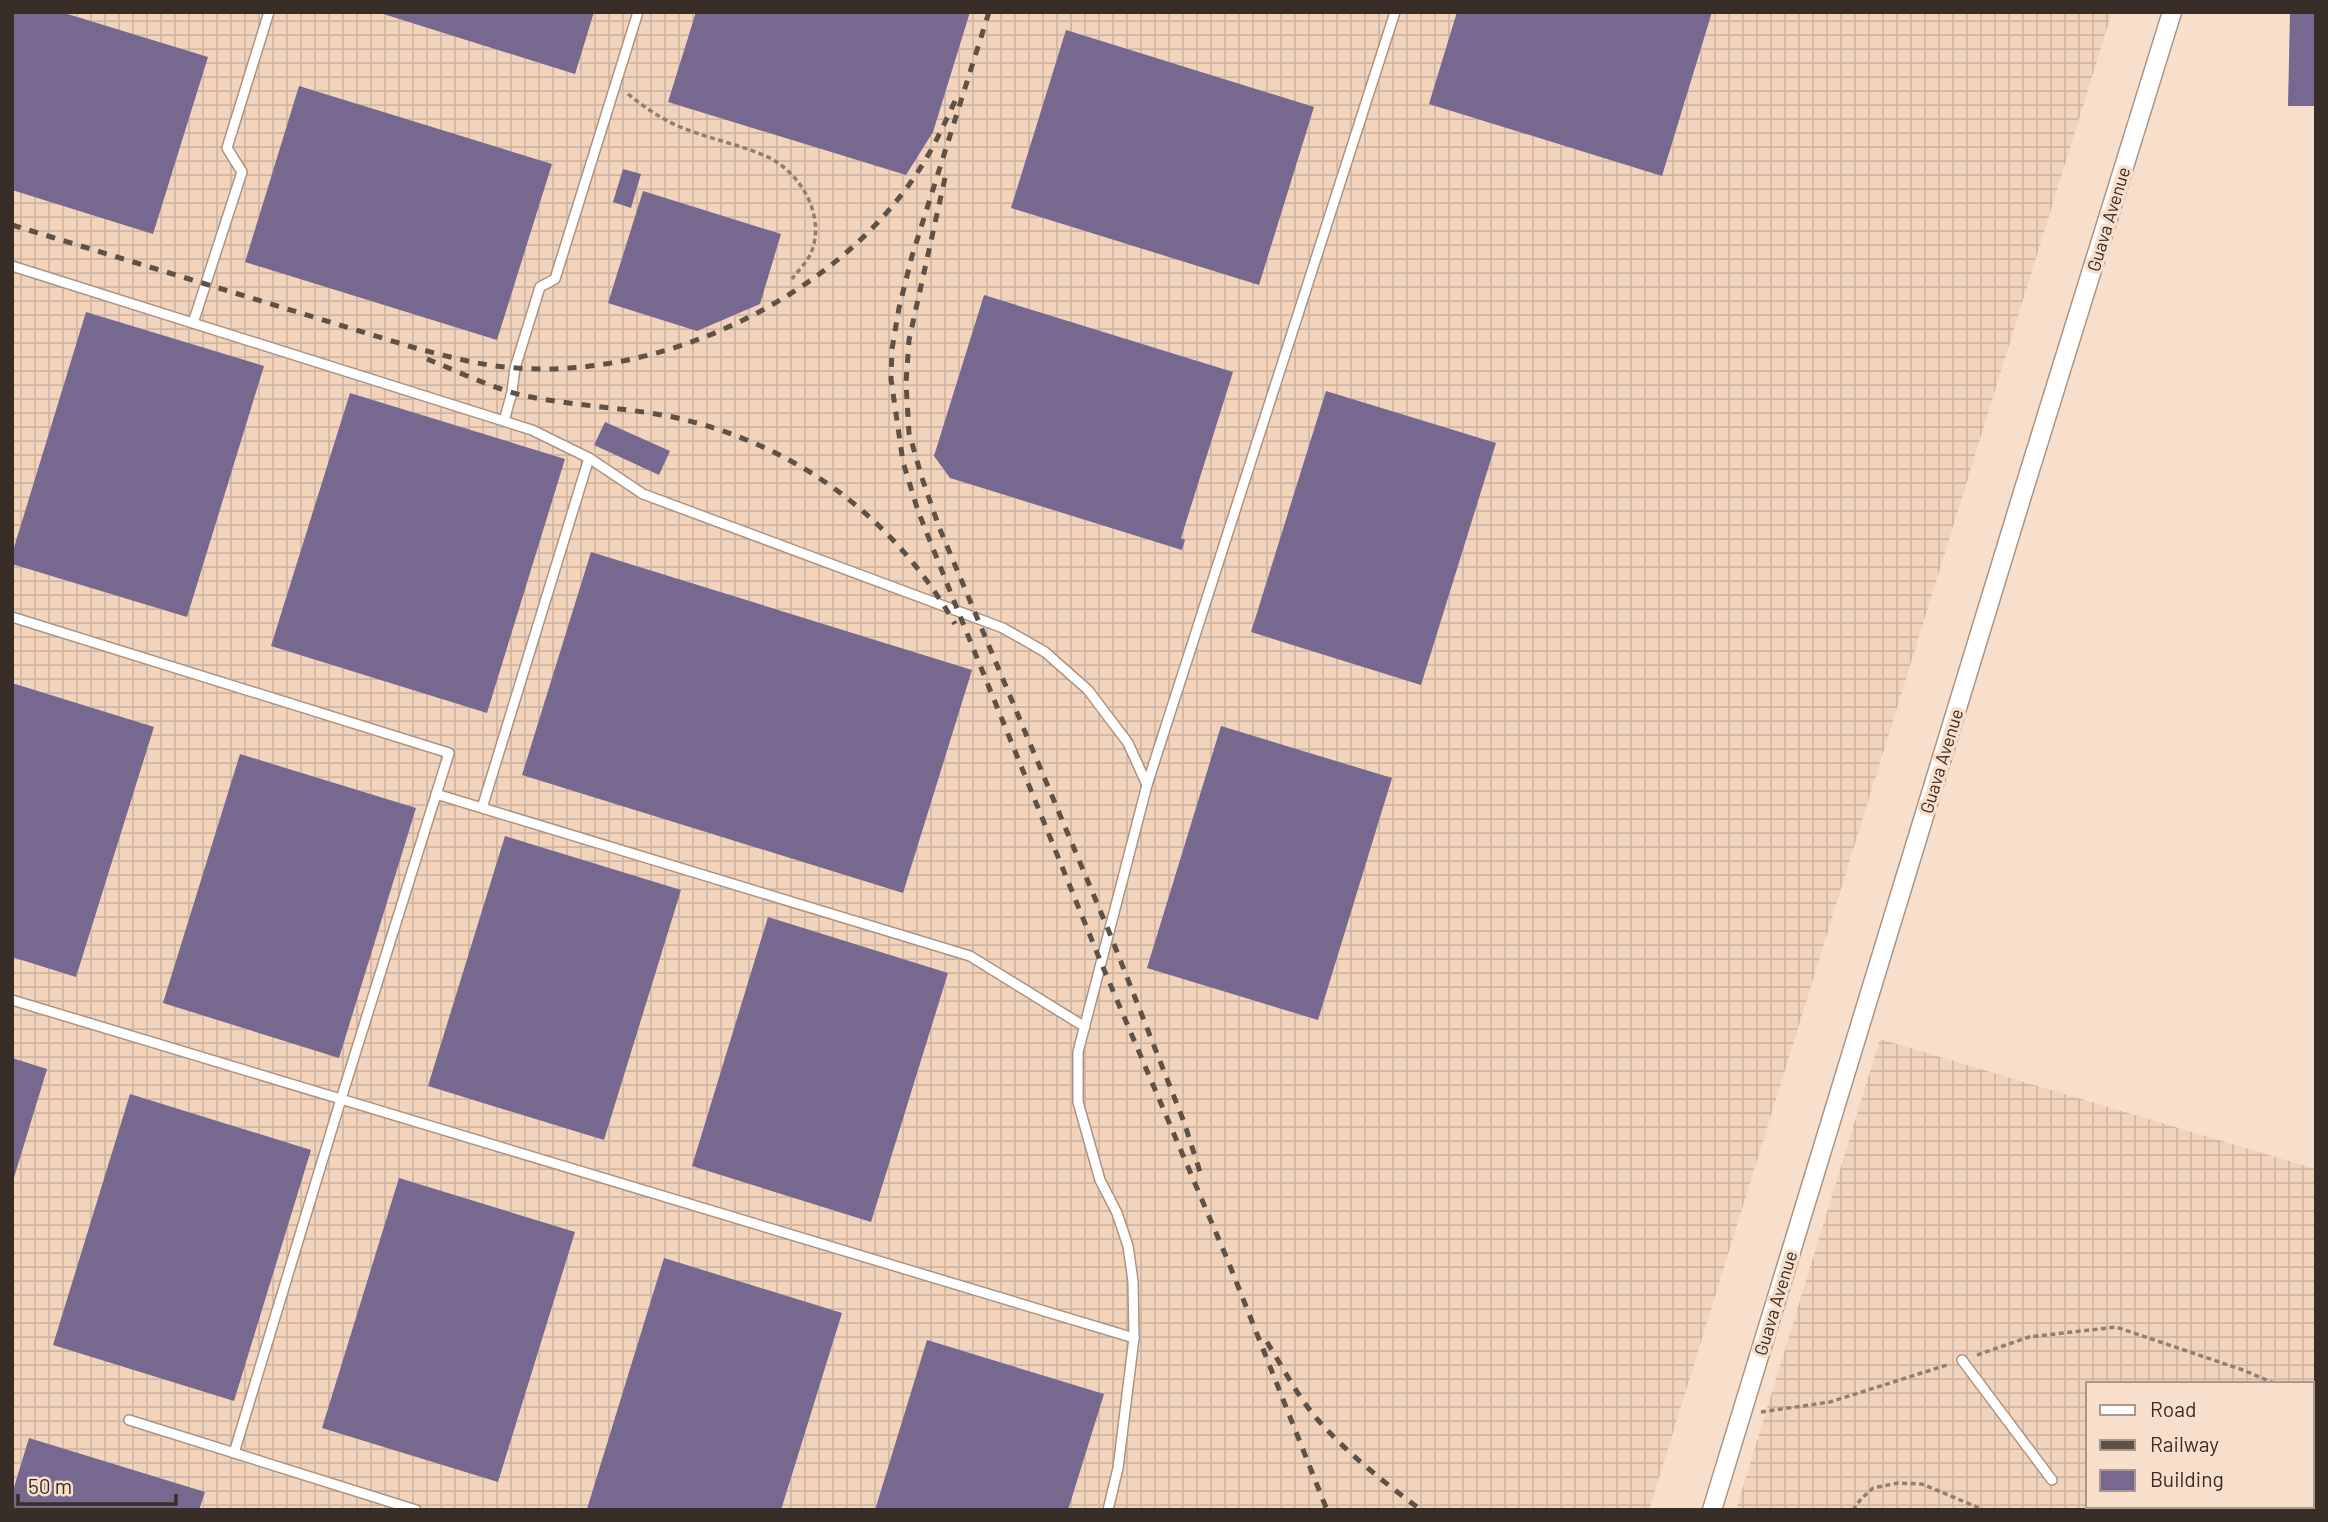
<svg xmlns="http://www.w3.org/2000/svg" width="2328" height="1522" viewBox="0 0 2328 1522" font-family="Barlow,sans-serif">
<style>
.industrial{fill:url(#industrial-grid);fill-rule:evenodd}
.building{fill:#76688e}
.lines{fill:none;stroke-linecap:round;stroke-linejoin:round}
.service-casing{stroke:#ab9483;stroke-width:12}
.minor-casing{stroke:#ab9483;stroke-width:21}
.path{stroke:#8f7f72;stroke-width:3.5;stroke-dasharray:5 3.5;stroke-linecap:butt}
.service{stroke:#fff;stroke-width:9}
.minor{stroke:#fff;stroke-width:18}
.rail{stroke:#5e5147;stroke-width:5;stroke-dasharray:9 9;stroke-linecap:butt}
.labels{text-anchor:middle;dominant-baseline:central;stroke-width:7;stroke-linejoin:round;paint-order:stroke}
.street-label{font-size:18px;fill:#382e27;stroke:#f7dfcc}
</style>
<defs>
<pattern id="industrial-grid" width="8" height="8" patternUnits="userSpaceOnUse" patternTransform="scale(1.75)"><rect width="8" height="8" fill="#f2d4bc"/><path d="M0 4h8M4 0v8" fill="none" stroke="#d0b6a2"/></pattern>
</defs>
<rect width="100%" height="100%" fill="#f7dfcc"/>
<g class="industrial">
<polygon points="12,12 2112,12 1649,1510 12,1510"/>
<path d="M1880 1039 2316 1169V1510H1736ZM2088 1384H2312V1506H2088Z"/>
</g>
<g class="building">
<polygon points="12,12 61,12 208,57 153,234 12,190"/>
<polygon points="377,12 594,12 575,74"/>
<polygon points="696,12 970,12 933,132 906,175 668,102"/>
<polygon points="1457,12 1712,12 1662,176 1429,104"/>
<polygon points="2290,12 2316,12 2316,106 2288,106"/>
<polygon points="1066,30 1314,107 1259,285 1011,208"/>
<polygon points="299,86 552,164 497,340 245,262"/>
<polygon points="623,169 641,174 631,208 613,202"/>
<polygon points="643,191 781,234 760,304 697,331 608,303"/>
<polygon points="984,295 1233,372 1181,538 1185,540 1182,550 950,478 934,456"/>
<polygon points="86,312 264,366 187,617 12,564 12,554"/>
<polygon points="1326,391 1496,443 1421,685 1251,632"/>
<polygon points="350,393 565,459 487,713 271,646"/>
<polygon points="605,422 670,451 659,475 594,445"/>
<polygon points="591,552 972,670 903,893 522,775"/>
<polygon points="12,683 154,727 76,977 12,957"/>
<polygon points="1221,726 1392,778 1318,1020 1147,968"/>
<polygon points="240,754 416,808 339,1058 163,1003"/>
<polygon points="505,836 681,890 604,1140 428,1086"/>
<polygon points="768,917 948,973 871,1222 692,1166"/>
<polygon points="12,1058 47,1069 13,1181 12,1181"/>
<polygon points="130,1094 311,1150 234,1401 53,1345"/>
<polygon points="399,1178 575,1232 498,1482 322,1428"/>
<polygon points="664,1258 842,1313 781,1510 587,1509"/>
<polygon points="927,1340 1104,1394 1068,1510 875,1510"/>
<polygon points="29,1438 205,1492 199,1510 12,1510 12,1494"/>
</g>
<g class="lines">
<g class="service-casing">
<g id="service">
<polyline points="12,266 532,430 589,458 643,494 1003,628 1045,652 1088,690 1128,743 1147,785"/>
<polyline points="193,323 242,172 227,148 269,12"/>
<polyline points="504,421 512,392 515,368 540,287 555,279 638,12"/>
<polyline points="12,617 449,753 341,1099 234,1453"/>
<polyline points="436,794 970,956 1085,1027"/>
<polyline points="482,808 589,458"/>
<polyline points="12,1000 1134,1338"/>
<polyline points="1962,1360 2052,1480"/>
<polyline points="129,1420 416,1510"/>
<polyline points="1108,1510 1118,1468 1134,1338 1133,1281 1128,1246 1117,1213 1100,1180 1078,1102 1078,1052 1147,785 1395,12"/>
</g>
</g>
<g class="minor-casing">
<polyline id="minor" points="1712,1510 2024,489 2172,12"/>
</g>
<g class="path">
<path d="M628 94C644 107 660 118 678 126 708 139 740 144 770 158 802 175 826 217 811 253 807 262 798 271 792 279"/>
<polyline points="1977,1355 2029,1337 2116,1327 2243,1370 2276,1384"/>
<polyline points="2312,1399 2316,1400"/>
<polyline points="1761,1412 1830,1402 1950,1364"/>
<polyline points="1853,1510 1861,1499 1873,1488 1898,1483 1922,1484 1984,1510"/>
</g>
<use href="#service" class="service"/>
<use href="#minor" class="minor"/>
<g class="rail">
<polyline points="989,12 912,256 899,308 892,349 891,379 903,462 918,511 958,611 1102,965 1228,1261 1327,1510"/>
<polyline points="945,178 909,340 906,383 909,433 922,478 939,527 1110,934 1184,1122 1201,1175"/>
<path d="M12 225 412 347C446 356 481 366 516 368 662 379 833 298 915 176 931 153 943 127 955 101"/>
<path d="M427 359C457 371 489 387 521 395 571 406 623 407 673 417 795 444 893 516 955 624"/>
<path d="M1267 1342C1283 1368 1298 1397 1318 1420 1348 1454 1385 1483 1421 1510"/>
</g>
</g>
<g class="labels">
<g class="street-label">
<text transform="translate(2108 219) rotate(-73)">Guava Avenue</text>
<text transform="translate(1941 761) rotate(-73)">Guava Avenue</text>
<text transform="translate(1775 1303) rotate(-73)">Guava Avenue</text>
</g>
</g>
<rect width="2328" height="1522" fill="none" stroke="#382e27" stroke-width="28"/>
<rect x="2086" y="1382" width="228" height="126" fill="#f7dfcc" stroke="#ab988a" stroke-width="2"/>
<rect x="2100" y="1405" width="35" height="10" fill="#ffffff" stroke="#ab988a" stroke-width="2"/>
<text x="2150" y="1417" font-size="21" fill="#382e27">Road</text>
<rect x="2100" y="1440" width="35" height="10" fill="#5e5147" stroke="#ab988a" stroke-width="2"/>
<text x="2150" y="1452" font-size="21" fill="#382e27">Railway</text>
<rect x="2100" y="1470" width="35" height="21" fill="#76688e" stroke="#ab988a" stroke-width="2"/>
<text x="2150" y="1487" font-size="21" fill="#382e27">Building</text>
<path d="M18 1494v10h158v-10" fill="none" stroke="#382e27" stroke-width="3.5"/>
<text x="28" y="1494" font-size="21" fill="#382e27" stroke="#f7dfcc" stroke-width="5" paint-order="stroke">50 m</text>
</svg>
